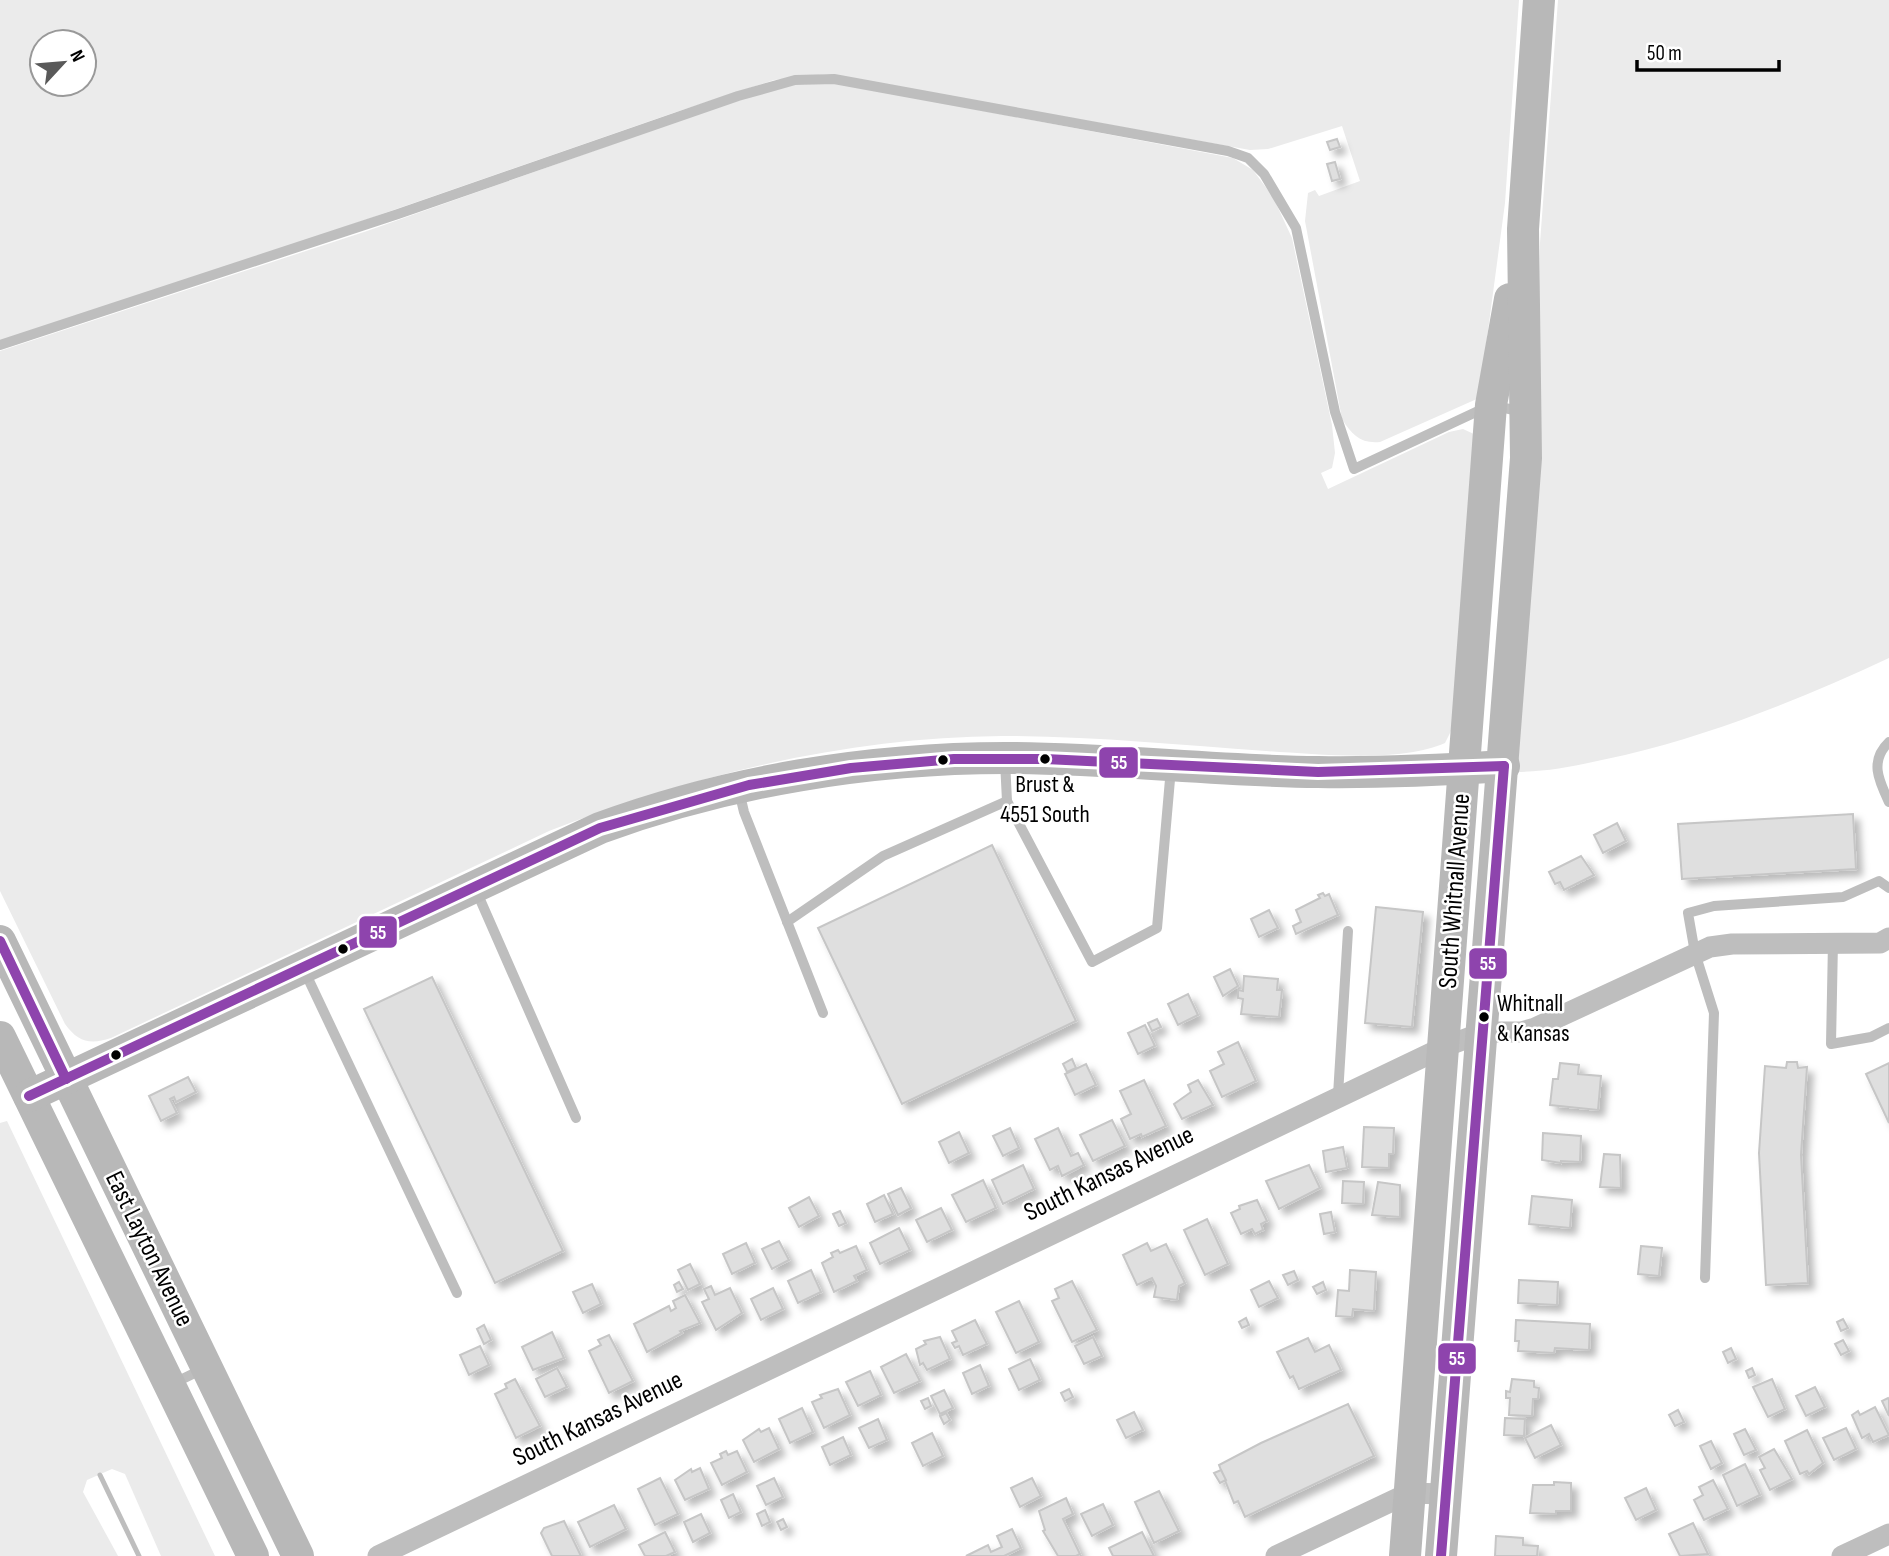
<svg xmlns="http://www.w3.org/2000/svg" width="1889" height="1556" viewBox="0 0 1889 1556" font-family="'Sofia Sans Condensed',sans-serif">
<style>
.green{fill:#ebebeb;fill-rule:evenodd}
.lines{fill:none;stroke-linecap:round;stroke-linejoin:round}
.stream{stroke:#bebebe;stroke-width:5}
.building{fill:#dfdfdf;stroke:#c6c6c6;stroke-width:2;filter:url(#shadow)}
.lane{stroke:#bebebe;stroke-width:10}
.street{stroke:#bebebe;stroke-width:21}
.secondary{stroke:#b8b8b8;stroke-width:32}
.bus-1-casing{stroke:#fff;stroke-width:16}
.bus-1{stroke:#8e44ad;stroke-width:10}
.bus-dot{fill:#000;stroke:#fff;stroke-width:2.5}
.labels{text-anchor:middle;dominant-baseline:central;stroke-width:5;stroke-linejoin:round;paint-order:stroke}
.bus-label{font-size:24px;fill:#000;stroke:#fff}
.street-label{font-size:26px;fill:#000;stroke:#fff}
.line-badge{stroke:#fff;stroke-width:2.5}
.badge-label{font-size:19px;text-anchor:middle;font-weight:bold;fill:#fff}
</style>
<defs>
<filter id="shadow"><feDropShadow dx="6" dy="6" stdDeviation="3.5" flood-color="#0004"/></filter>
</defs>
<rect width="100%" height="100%" fill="#fff"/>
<g class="green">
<path d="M0 0H1519L1505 203 1479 398 1380 442C1361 444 1352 435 1342 419L1305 221 1308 193 1315 190 1319 196 1360 181 1342 126 1268 149 1250 150 826 74 774 80 673 113 333 231 0 341ZM42 42H84V84H42Z"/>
<path d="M1558 0H1889V658C1803 698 1717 733 1625 755 1588 763 1553 772 1515 772L1537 466 1540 243Z"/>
<path d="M836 83 1233 158 1253 170 1273 197 1292 238 1332 425 1335 453 1332 468 1321 473 1328 489 1449 432 1463 429 1476 435 1453 727 1445 743C1401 763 1315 754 1266 751 1178 745 1091 736 1002 736 847 737 693 775 549 831L111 1038C90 1045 78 1042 65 1024L0 891V351L367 231 732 102 792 85Z"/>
<polygon points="7,1121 215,1556 161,1556 125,1474 112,1469 87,1480 83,1492 118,1556 0,1556 0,1123"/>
</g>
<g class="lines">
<polyline class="stream" points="100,1475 139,1556"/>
</g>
<g class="building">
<polygon points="1337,139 1340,147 1330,150 1327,142"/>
<polygon points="1335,162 1340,179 1332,181 1327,164"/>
<polygon points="1853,814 1856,869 1682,879 1678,824"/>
<polygon points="1617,823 1626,841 1603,853 1594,835"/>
<polygon points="992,845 1076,1021 902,1104 818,928"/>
<polygon points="1581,856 1594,875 1564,890 1560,882 1555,884 1549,872"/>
<polygon points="1323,893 1325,896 1329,894 1338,915 1296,934 1293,926 1301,922 1296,910 1320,898 1318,895"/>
<polygon points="1376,907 1423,912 1412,1027 1365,1023"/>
<polygon points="1269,910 1278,928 1259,937 1251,919"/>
<polygon points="1230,969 1238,986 1223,996 1214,977"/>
<polygon points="1244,976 1278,979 1277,990 1282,990 1279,1017 1241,1014 1243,999 1238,998 1238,990 1243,991"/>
<polygon points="432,977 563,1251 495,1283 364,1009"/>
<polygon points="1188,994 1198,1015 1178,1025 1168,1004"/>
<polygon points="1157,1019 1161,1027 1152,1031 1148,1023"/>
<polygon points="1145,1025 1155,1046 1138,1054 1128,1033"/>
<polygon points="1238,1042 1256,1081 1222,1097 1210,1071 1224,1064 1218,1052"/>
<polygon points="1072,1059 1076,1068 1067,1072 1063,1064"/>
<polygon points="1787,1062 1797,1062 1798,1068 1807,1067 1801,1155 1808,1283 1766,1285 1759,1153 1765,1066 1786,1068"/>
<polygon points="1560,1063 1579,1065 1578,1074 1601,1076 1598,1110 1550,1105 1553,1079 1558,1079"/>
<polygon points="1889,1063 1889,1123 1866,1074"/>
<polygon points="1086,1064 1096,1085 1075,1095 1065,1074"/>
<polygon points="188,1077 196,1092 176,1102 174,1097 170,1099 177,1113 161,1121 149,1096"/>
<polygon points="1144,1080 1166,1126 1142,1137 1141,1134 1130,1139 1121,1119 1131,1114 1120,1091"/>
<polygon points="1198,1080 1213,1105 1182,1119 1174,1104 1191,1092 1188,1085"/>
<polygon points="1112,1120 1125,1146 1093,1161 1080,1135"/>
<polygon points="1364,1127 1394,1128 1393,1154 1389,1154 1389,1168 1362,1167"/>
<polygon points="1010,1128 1019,1148 1003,1156 993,1136"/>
<polygon points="1058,1128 1071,1156 1078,1153 1084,1165 1062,1176 1058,1166 1050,1170 1035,1139"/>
<polygon points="959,1132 969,1153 949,1163 939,1142"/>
<polygon points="1543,1133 1581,1136 1580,1162 1561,1161 1561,1163 1542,1160"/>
<polygon points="1343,1147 1347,1168 1326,1172 1323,1151"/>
<polygon points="1604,1154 1620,1155 1621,1188 1600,1187"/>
<polygon points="1023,1165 1034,1189 1003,1204 992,1180"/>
<polygon points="1309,1165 1320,1188 1279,1209 1266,1181"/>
<polygon points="983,1180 996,1208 966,1222 952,1195"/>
<polygon points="1343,1181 1364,1182 1363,1204 1342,1203"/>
<polygon points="1378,1182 1400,1185 1400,1217 1372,1215"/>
<polygon points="901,1188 911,1208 898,1215 888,1194"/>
<polygon points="884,1195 893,1214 875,1222 867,1204"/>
<polygon points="1532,1196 1572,1200 1570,1228 1529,1224"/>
<polygon points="809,1197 819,1216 799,1227 789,1208"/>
<polygon points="1257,1200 1267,1221 1261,1224 1263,1230 1255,1234 1252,1229 1241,1234 1231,1213 1240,1209 1239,1206"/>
<polygon points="941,1208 952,1230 927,1242 916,1220"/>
<polygon points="840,1211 846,1223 839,1226 833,1214"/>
<polygon points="1331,1212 1335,1232 1324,1234 1320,1214"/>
<polygon points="1207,1219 1228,1264 1205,1275 1184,1230"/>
<polygon points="899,1228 910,1250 880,1264 870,1243"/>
<polygon points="779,1241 789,1260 772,1269 762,1249"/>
<polygon points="746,1243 755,1263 732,1274 723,1254"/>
<polygon points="1147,1243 1151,1251 1166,1244 1185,1283 1179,1286 1177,1300 1154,1297 1156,1286 1152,1278 1137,1285 1123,1255"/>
<polygon points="856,1246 867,1270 854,1276 857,1281 834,1292 822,1263 833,1257 831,1253 838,1250 840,1253"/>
<polygon points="1641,1246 1662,1248 1659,1276 1638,1274"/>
<polygon points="690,1264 700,1284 688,1290 678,1270"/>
<polygon points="811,1270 821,1292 798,1303 788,1281"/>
<polygon points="1350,1270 1376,1272 1374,1311 1353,1309 1352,1317 1336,1316 1338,1290 1349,1291"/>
<polygon points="1294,1271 1298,1280 1288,1285 1283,1275"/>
<polygon points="1519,1280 1558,1282 1557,1305 1518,1303"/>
<polygon points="1072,1281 1097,1330 1072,1342 1052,1301 1059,1298 1055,1289"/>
<polygon points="1269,1281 1278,1298 1259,1307 1251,1290"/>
<polygon points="679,1282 683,1289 677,1292 674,1285"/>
<polygon points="1323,1282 1326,1290 1317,1294 1313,1287"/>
<polygon points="592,1284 601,1304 583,1313 573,1292"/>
<polygon points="711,1286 715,1295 730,1288 742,1313 716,1330 702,1302 709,1299 704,1289"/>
<polygon points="773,1288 783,1309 761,1320 751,1299"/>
<polygon points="685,1295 700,1323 680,1331 682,1333 647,1352 634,1324 669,1306 671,1311 676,1308 673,1301"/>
<polygon points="1019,1301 1039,1342 1016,1353 996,1312"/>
<polygon points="1246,1318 1249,1325 1242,1328 1239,1322"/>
<polygon points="1843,1319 1848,1328 1841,1331 1837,1322"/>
<polygon points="975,1320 987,1344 963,1355 959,1346 955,1348 952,1343 957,1341 952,1331"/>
<polygon points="1516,1320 1590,1324 1589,1350 1555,1348 1554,1353 1518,1351 1519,1341 1515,1341"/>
<polygon points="484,1325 491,1340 484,1344 477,1329"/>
<polygon points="552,1332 564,1358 533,1370 522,1347"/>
<polygon points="609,1335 633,1381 609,1393 589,1351 601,1345 598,1340"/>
<polygon points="940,1337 950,1359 927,1370 923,1363 920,1365 916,1349 926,1344 924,1341"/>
<polygon points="1093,1337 1102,1356 1084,1364 1075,1346"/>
<polygon points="1308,1338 1315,1352 1329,1345 1341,1370 1299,1389 1293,1376 1290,1378 1277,1352"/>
<polygon points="1843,1340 1849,1351 1841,1355 1835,1344"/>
<polygon points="480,1346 489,1365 469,1375 460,1355"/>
<polygon points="1731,1348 1736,1359 1728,1363 1723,1352"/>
<polygon points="906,1354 920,1381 894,1393 881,1367"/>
<polygon points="1030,1359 1040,1380 1019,1390 1009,1369"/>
<polygon points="980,1365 989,1386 972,1394 963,1373"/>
<polygon points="557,1368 567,1387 545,1397 536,1379"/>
<polygon points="1752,1368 1755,1375 1749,1378 1746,1371"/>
<polygon points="870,1371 881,1395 858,1406 846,1382"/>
<polygon points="515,1379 540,1426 516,1438 495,1394 507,1388 505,1384"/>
<polygon points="1512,1379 1534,1381 1534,1387 1539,1388 1538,1399 1533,1399 1532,1416 1509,1415 1510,1398 1506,1398 1506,1391 1510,1392"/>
<polygon points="1772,1379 1785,1409 1768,1417 1753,1387"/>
<polygon points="1815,1387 1825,1407 1806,1416 1796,1396"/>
<polygon points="838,1389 850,1415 824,1428 812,1402 822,1398 820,1395"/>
<polygon points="1069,1389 1073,1397 1065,1401 1061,1393"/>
<polygon points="944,1390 953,1408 940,1414 931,1396"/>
<polygon points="928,1398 931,1406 925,1409 921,1401"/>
<polygon points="1888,1398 1889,1400 1889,1416 1882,1401"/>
<polygon points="1348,1404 1374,1456 1245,1517 1238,1501 1234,1503 1219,1465 1261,1443"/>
<polygon points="1875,1407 1889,1435 1873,1442 1869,1434 1862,1438 1852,1415 1858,1411 1860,1415"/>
<polygon points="802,1408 813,1432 790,1443 779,1419"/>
<polygon points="1678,1410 1684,1422 1675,1426 1669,1415"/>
<polygon points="1134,1412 1143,1430 1126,1438 1117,1420"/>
<polygon points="946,1413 950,1420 944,1424 940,1416"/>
<polygon points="1505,1418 1525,1419 1524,1436 1504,1435"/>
<polygon points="878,1419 887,1440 869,1448 859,1428"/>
<polygon points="1551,1425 1561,1445 1535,1458 1525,1438"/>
<polygon points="769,1428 779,1449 754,1462 743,1440 759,1429 761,1432"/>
<polygon points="1846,1428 1856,1449 1834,1460 1823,1438"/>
<polygon points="1745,1429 1756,1450 1744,1455 1734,1434"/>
<polygon points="1807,1430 1823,1463 1809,1474 1807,1471 1800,1474 1785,1441"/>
<polygon points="932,1433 943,1456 923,1466 912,1443"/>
<polygon points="843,1437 851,1455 830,1465 822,1447"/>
<polygon points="1711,1441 1722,1463 1711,1469 1700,1446"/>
<polygon points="1774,1449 1792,1479 1770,1490 1760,1470 1765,1468 1759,1457"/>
<polygon points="726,1451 728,1455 737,1451 747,1472 722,1485 711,1463 722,1458 720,1454"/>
<polygon points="1745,1464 1760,1495 1737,1506 1723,1475"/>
<polygon points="700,1468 709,1489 685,1500 675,1480 691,1469 692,1472"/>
<polygon points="1221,1470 1226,1480 1220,1483 1214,1473"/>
<polygon points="660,1478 678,1514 655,1525 638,1489"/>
<polygon points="774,1478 783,1497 766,1505 757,1486"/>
<polygon points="1032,1478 1041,1496 1020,1507 1011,1488"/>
<polygon points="1713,1480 1728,1509 1704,1520 1694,1500 1703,1495 1699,1487"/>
<polygon points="1554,1482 1571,1483 1571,1511 1556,1511 1556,1514 1530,1513 1533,1485 1554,1485"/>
<polygon points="1646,1488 1656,1510 1636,1520 1625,1498"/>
<polygon points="1159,1491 1179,1531 1154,1543 1135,1502"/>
<polygon points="733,1494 741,1512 729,1518 721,1500"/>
<polygon points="1066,1498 1073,1514 1063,1519 1080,1554 1076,1556 1058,1556 1043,1531 1045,1530 1039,1511"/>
<polygon points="1103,1504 1113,1525 1092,1536 1081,1514"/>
<polygon points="614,1505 626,1529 590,1547 578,1522"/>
<polygon points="765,1510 770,1522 762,1526 757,1514"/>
<polygon points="701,1514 710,1533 693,1542 684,1522"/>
<polygon points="783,1519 787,1527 781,1530 777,1522"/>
<polygon points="564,1521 581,1556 552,1556 541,1533 544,1528"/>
<polygon points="1693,1523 1708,1554 1680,1556 1669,1534"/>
<polygon points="1012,1529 1021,1548 1004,1556 966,1556 988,1545 991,1552 1002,1547 997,1536"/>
<polygon points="665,1532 675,1552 666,1556 645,1556 639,1545"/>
<polygon points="1142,1532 1154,1556 1113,1556 1109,1548"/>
<polygon points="1496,1536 1523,1538 1523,1545 1538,1546 1537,1556 1495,1556"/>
</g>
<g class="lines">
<g class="lane">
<polyline points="0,345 398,214 738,96 795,80 834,79 1228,151 1248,158 1264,174 1296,228 1335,412 1354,469 1491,405 1523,412"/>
<path d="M1889 742C1869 761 1879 781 1889 802"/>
<polyline points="1005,761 1007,801 1092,962 1157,928 1171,768"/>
<polyline points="739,791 744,812 823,1013"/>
<polyline points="475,888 576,1118"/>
<polyline points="787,922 883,856 1007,801"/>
<polyline points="1833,942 1831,1044 1871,1037 1889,1028"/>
<polyline points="304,970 457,1293"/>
<polyline points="1338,1095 1348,931"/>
<polyline points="1705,1278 1714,1013 1695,953 1688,913 1714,906 1843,897 1879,881 1889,888"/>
<polyline points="172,1384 205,1368"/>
</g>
<g class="street">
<polyline points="378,1556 1444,1047 1484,1032 1521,1032 1535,1028 1710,947 1732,944 1880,943 1889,938"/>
<polyline points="1276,1556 1409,1493 1444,1494"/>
<polyline points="1842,1556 1889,1534"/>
</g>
<g class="secondary">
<polyline points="0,941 298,1556"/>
<polyline points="0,1037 253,1556"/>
<path d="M29 1096 600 828C728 781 869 758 1006 758 1110 758 1214 771 1318 772 1380 773 1442 770 1504 766"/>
<polyline points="1405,1556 1491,405 1510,299"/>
<polyline points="1441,1556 1526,458 1523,229 1539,0"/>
</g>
<g class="bus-1-casing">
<g id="bus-1">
<polyline points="0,941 66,1079"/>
<polyline points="29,1096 600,828 749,785 851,768 954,759 1045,759 1318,772 1504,766"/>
<polyline points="1441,1556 1504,766"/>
</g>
</g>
<use href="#bus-1" class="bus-1"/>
</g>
<g class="bus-dot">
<circle cx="1045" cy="759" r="6"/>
<circle cx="943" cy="760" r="6"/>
<circle cx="343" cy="949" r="6"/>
<circle cx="1484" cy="1017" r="6"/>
<circle cx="116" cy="1055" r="6"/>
</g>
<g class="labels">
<g class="bus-label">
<text x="1045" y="784">Brust &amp;<tspan x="1045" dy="30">4551 South</tspan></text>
<text x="1497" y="1003" text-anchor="start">Whitnall<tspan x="1497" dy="30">&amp; Kansas</tspan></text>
</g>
<g class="street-label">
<text transform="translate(1455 891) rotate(-86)">South Whitnall Avenue</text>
<text transform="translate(1109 1174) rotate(-26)">South Kansas Avenue</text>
<text transform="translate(149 1249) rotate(64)">East Layton Avenue</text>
<text transform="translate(598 1419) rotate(-26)">South Kansas Avenue</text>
</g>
</g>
<g class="line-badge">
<rect x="1098" y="746" width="41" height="33" rx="7" fill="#8e44ad"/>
<rect x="358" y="915" width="40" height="34" rx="7" fill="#8e44ad"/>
<rect x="1468" y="947" width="40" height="33" rx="7" fill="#8e44ad"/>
<rect x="1437" y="1342" width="40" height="33" rx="7" fill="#8e44ad"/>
</g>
<g class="badge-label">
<text x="1119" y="769">55</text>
<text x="378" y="939">55</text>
<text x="1488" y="970">55</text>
<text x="1457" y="1365">55</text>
</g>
<g transform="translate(63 63) rotate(64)"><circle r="33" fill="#ffffff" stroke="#999999" stroke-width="2"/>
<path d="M0-5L12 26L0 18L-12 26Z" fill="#595959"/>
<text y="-10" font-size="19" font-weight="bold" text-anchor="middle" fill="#000000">N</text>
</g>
<path d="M1637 60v10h142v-10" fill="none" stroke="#000000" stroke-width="3.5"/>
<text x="1647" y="60" font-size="21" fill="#000000" stroke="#ffffff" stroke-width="5" paint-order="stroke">50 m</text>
</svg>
